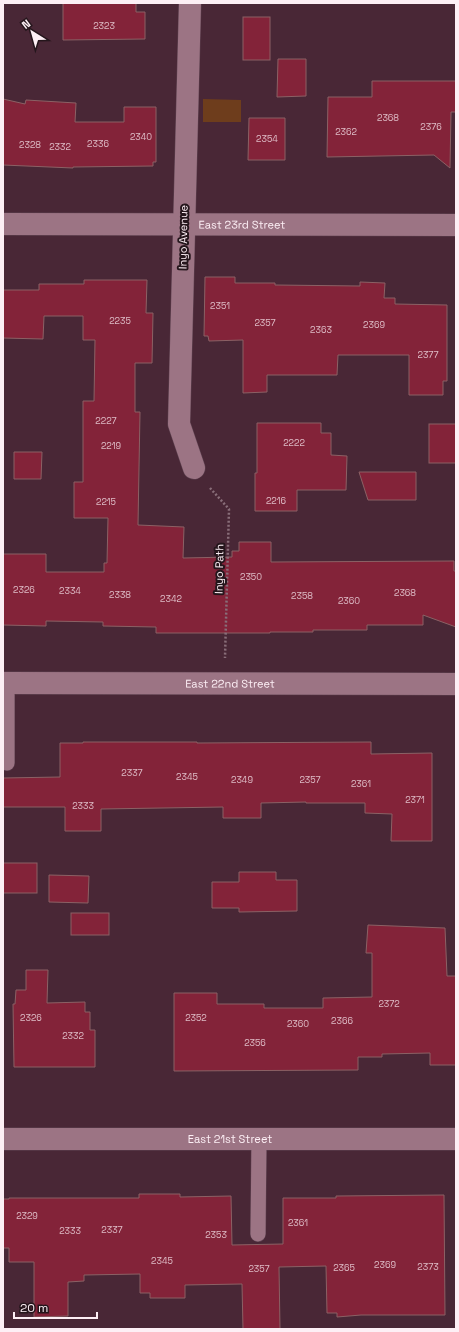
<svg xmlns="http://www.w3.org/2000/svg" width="459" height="1332" viewBox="0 0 459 1332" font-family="'Space Grotesk',sans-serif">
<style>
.green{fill:#6e3d1c}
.building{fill:#832339;stroke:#8b6165}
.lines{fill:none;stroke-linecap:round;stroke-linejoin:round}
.lane-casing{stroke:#604452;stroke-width:16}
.street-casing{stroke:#604452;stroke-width:23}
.path{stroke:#896e79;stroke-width:2.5;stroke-dasharray:2 2;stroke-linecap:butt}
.lane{stroke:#9c7484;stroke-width:15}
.street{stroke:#9c7484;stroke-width:22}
.labels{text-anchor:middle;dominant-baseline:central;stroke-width:4;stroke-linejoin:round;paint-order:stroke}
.number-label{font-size:9px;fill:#debcc6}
.street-label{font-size:11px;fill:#fdeff5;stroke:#25161c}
</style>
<rect width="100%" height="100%" fill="#492736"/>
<polygon class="green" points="203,99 241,100 241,122 203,122"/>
<g class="building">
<polygon points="63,3 136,3 136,12 145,12 145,39 63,40"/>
<rect x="243" y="17" width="27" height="43"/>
<polygon points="278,59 306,59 306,96 277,97"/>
<polygon points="372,81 456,81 456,112 451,112 450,168 434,155 327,157 328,97 372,97"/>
<polygon points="3,99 25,104 26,100 76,103 75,122 124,122 124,107 156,107 156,162 153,162 153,166 73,167 73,168 3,165"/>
<polygon points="249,118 285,118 285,160 248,160"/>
<polygon points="205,277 235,277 235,283 275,283 275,285 360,286 360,282 385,283 384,298 395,298 395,304 447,305 447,381 443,381 443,395 409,395 409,355 338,355 337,375 267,375 267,392 243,393 243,340 209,341 208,336 204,336"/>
<polygon points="84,280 147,280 146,313 153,313 152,363 135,363 135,412 140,412 138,525 184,527 183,558 232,557 232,551 239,551 239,542 271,542 271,562 454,561 454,571 456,571 456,627 423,615 423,625 367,625 367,630 313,630 313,632 270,632 270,633 156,633 156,627 103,626 103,622 46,621 46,626 3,625 3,554 46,554 46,572 104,572 104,563 107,563 108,518 74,518 74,482 83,482 83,401 94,401 95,340 83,340 83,316 44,316 43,339 3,338 3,290 39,290 39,284 84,284"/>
<polygon points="257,423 321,423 321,433 331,433 331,455 347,456 346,490 297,490 297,511 255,511 255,473 257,473"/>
<rect x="429" y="424" width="27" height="39"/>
<polygon points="14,452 42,452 41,479 14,479"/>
<polygon points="359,472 416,472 416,500 368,500"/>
<polygon points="83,742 197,742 197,743 371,742 371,754 432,753 432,841 391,841 392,814 365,813 365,803 306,803 306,802 261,803 261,818 223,818 223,807 101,809 101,831 65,831 65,807 3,807 3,778 60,777 60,743 83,743"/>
<rect x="3" y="863" width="34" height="30"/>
<polygon points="239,872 276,872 276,880 297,880 297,911 239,912 239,908 212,908 212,882 239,882"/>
<polygon points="49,875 89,876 88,903 49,902"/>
<rect x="71" y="913" width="38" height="22"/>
<polygon points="368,925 445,928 447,976 456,976 456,1065 430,1065 430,1053 382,1054 382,1057 358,1057 358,1070 174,1071 174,993 217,993 217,1004 264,1004 264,1008 323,1008 323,998 372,997 372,953 366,953"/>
<polygon points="26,970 48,970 47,1003 85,1002 85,1012 90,1012 90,1030 95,1030 95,1067 14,1067 13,1004 15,1004 16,990 26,990"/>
<polygon points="139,1194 180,1194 180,1197 231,1196 232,1245 283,1244 283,1198 336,1198 336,1196 444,1195 445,1315 361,1315 337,1317 337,1313 327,1313 326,1266 279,1267 280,1329 243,1329 242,1284 185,1285 185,1298 150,1298 150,1293 140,1293 140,1274 84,1275 84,1281 68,1282 68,1316 34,1317 34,1262 9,1262 9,1248 3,1248 3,1199 9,1199 9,1198 139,1198"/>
</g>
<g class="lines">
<g class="lane-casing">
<g id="lane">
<polyline points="7,684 7,763"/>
<polyline points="258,1234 259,1139"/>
</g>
</g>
<g class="street-casing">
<g id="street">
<polyline points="190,3 179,424 194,468"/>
<path id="s1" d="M3 224 456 225"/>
<path id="s2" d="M3 683 456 684"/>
<path id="s3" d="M3 1139H456"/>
</g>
</g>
<polyline class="path" points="210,488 229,509 225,658"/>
<use href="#lane" class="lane"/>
<use href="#street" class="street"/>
</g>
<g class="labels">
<g class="number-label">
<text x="104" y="26">2323</text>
<text x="388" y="118">2368</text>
<text x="431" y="127">2376</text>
<text x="346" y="132">2362</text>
<text x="141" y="137">2340</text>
<text x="267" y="139">2354</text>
<text x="98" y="144">2336</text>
<text x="30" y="145">2328</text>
<text x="60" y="147">2332</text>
<text x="220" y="306">2351</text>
<text x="120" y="321">2235</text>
<text x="265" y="323">2357</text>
<text x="374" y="325">2369</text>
<text x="321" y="330">2363</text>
<text x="428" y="355">2377</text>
<text x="106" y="421">2227</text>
<text x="294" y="443">2222</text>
<text x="111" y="446">2219</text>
<text x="276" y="501">2216</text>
<text x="106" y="502">2215</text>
<text x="251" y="577">2350</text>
<text x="24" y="590">2326</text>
<text x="70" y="591">2334</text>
<text x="405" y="593">2368</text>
<text x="120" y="595">2338</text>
<text x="302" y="596">2358</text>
<text x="171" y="599">2342</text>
<text x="349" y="601">2360</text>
<text x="132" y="773">2337</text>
<text x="187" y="777">2345</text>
<text x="242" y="780">2349</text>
<text x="310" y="780">2357</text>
<text x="361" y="784">2361</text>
<text x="415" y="800">2371</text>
<text x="83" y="806">2333</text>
<text x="389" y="1004">2372</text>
<text x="31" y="1018">2326</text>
<text x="196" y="1018">2352</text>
<text x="342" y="1021">2366</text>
<text x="298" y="1024">2360</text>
<text x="73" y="1036">2332</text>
<text x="255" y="1043">2356</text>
<text x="27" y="1216">2329</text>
<text x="298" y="1223">2361</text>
<text x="112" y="1230">2337</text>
<text x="70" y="1231">2333</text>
<text x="216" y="1235">2353</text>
<text x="162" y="1261">2345</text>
<text x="385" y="1265">2369</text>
<text x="428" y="1267">2373</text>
<text x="344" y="1268">2365</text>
<text x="259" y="1269">2357</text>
</g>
<g class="street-label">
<text stroke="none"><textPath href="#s1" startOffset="239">East 23rd Street</textPath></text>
<text transform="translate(183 237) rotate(-89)">Inyo Avenue</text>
<text transform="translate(219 569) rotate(-89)">Inyo Path</text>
<text stroke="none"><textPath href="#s2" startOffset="227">East 22nd Street</textPath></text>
<text stroke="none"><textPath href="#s3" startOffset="227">East 21st Street</textPath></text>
</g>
</g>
<rect width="459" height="1332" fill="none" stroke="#fdeff5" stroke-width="8"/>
<g transform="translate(32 32) rotate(323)" stroke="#25161c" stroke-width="3" paint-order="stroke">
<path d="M0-3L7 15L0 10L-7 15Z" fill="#fdeff5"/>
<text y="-6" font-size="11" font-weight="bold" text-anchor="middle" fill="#fdeff5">N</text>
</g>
<path d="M14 1312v6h83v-6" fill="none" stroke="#fdeff5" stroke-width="2"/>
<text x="20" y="1312" font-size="12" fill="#fdeff5" stroke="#25161c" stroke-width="3" paint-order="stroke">20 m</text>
</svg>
